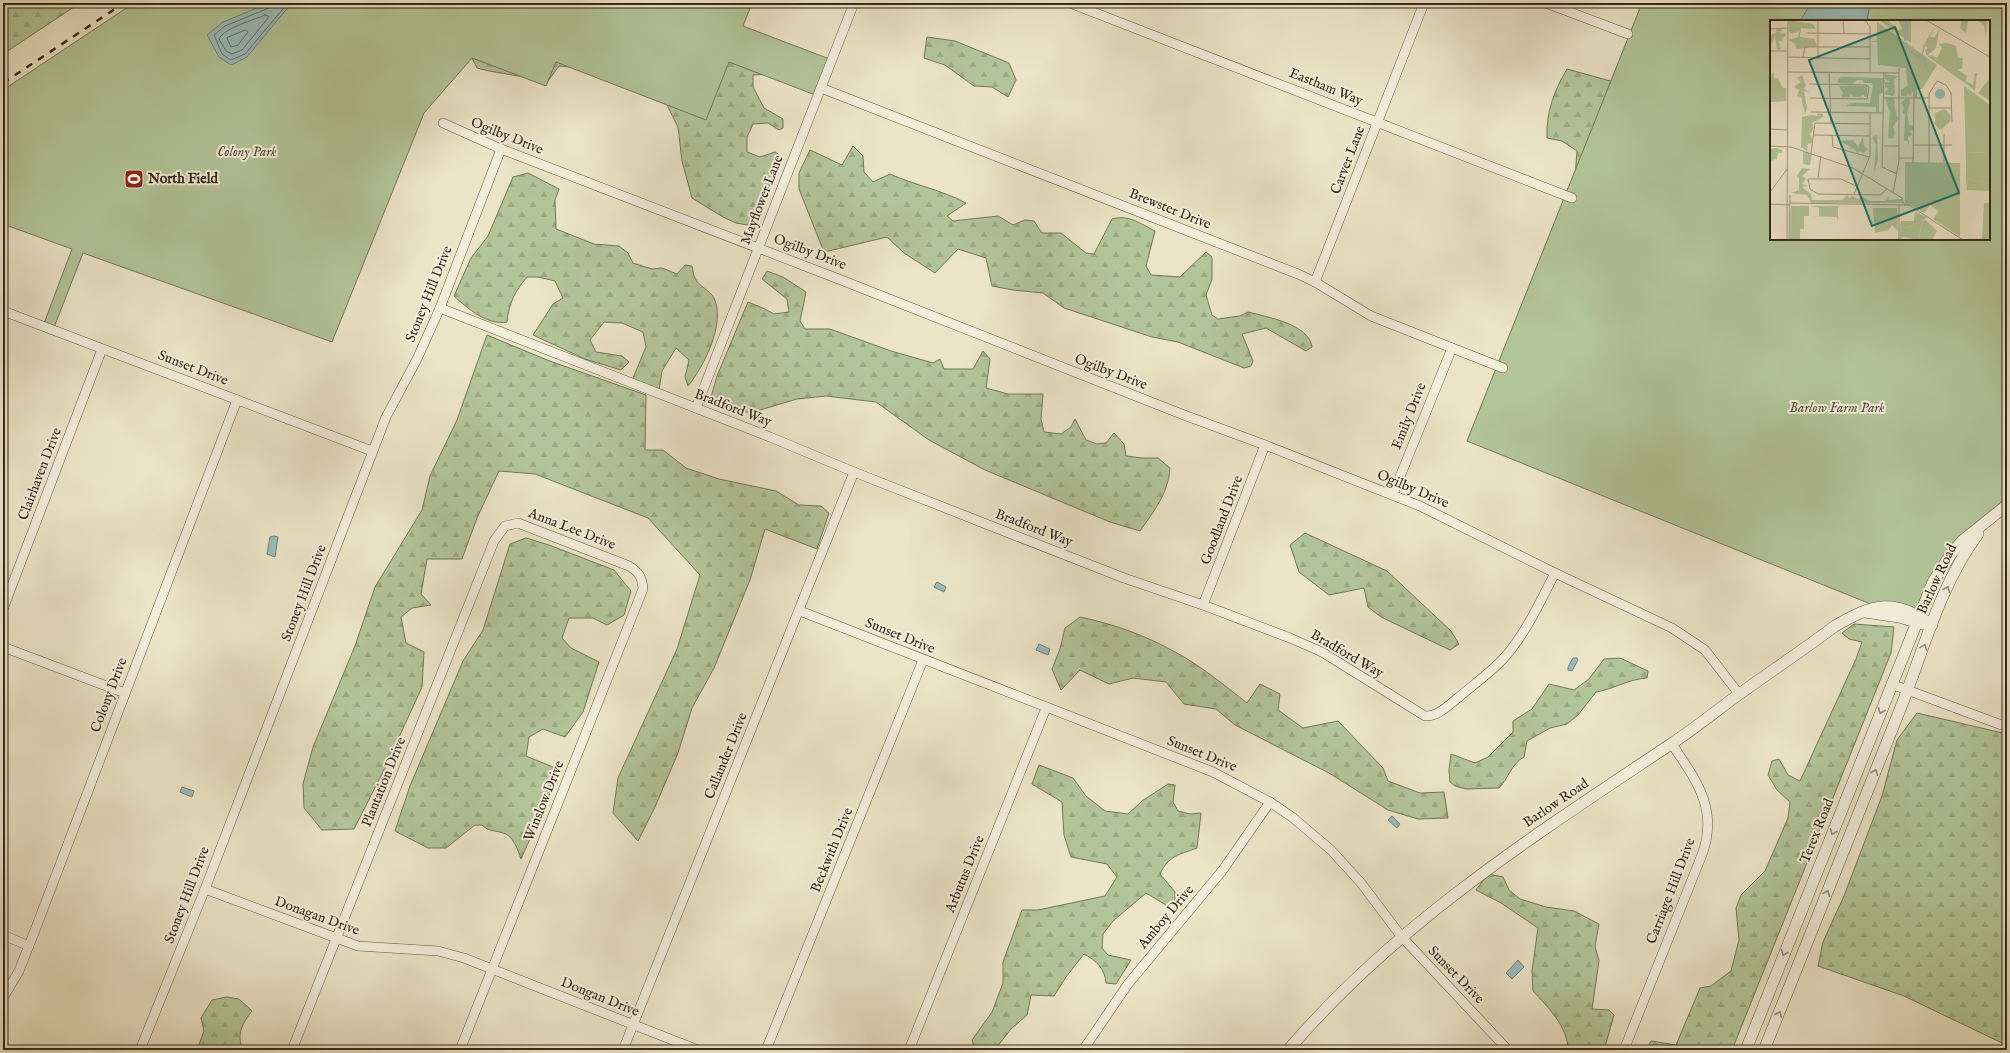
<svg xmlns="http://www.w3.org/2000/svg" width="2010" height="1053" viewBox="0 0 2010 1053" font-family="'IM FELL English',serif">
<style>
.forest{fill:url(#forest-firs);stroke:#747658}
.park{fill:#b2c599;stroke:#747658;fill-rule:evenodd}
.water{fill:#9abdbc;stroke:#72817a}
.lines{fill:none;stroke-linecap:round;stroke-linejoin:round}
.shore{stroke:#68726a;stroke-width:1}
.minor-casing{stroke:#635744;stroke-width:10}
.tertiary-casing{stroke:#635744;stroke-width:12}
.minor{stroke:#f2eddb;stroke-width:9}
.tertiary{stroke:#f2eddb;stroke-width:11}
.rail{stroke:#362818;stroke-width:2.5;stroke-dasharray:7 7;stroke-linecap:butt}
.oneway{stroke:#948a7a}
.labels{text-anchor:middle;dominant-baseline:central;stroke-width:4;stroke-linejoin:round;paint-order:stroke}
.street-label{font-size:14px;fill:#362818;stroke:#f2eddb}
.park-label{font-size:14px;font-style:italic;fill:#554f38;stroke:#f2eddb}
.poi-label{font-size:14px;font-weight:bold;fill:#362818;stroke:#f2eddb;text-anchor:start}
.inset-river{fill:none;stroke:#9abdbc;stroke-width:2}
.inset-road{fill:none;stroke:#a39981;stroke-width:1}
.view{fill:#0f766e;fill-opacity:0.15;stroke:#0f766e;stroke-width:2}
.inset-edge{fill:none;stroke:#362818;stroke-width:2}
</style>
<defs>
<pattern id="forest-firs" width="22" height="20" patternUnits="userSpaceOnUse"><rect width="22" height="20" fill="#b2c599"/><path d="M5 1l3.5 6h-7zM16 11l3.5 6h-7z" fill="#9aa983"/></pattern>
</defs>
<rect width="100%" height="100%" fill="#ebe4c7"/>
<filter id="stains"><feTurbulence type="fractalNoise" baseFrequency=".005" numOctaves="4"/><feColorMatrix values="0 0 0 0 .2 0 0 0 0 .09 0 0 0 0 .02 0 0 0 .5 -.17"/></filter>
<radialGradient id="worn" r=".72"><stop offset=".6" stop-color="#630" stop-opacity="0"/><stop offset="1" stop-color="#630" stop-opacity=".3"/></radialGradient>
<g class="forest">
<polygon points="8,3 80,3 3,54 3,7"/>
<polygon points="527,3 726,49 769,74 753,75 753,87 764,108 783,119 783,128 779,130 768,123 753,124 747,137 747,152 760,157 775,152 778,154 774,176 753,221 747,225 736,223 723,217 692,198 682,161 678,127 665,101 611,71 559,66 548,81 489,71 477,68 468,50"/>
<polygon points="927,37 955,41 1009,63 1016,80 1008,97 992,87 974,86 945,65 924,58"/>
<path d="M1567 69 1614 82 1575 177 1577 151 1562 141 1547 138C1546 112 1554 91 1567 69Z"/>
<path d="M853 146 863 156 864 172 873 182 890 174C914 185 942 190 966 203L947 216 953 221 998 216 1013 225 1025 220 1034 221 1042 233H1061L1086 253 1094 254 1112 219C1128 214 1141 224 1155 231L1146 266 1151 275 1180 277 1206 252 1212 257V279L1206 295 1212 315 1218 319 1240 316 1248 312C1267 317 1309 324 1312 347L1306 351 1266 328 1242 334 1253 361 1251 366 1244 368 1178 342 1152 337 1064 308 1043 293 1013 290 992 286 986 258 958 249 935 273 904 253 887 237 824 252 799 189V173L810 150 842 165Z"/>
<path d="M528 173 559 189 555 200 556 229 594 244 619 246 628 253 633 263 652 269 662 268 677 274 685 265 692 266C693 269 693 275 695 278 698 286 710 290 714 298 726 323 704 366 688 386L685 377 689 360 676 348 662 371 659 390 641 384 633 378 646 347 643 332 622 323 604 322 590 340 596 352 622 356 629 362 621 370 585 359 533 335 553 304 563 298 555 281 538 277H527C515 291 509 303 507 322 488 326 467 308 454 296L471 258 488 236 513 177Z"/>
<path d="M767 271 783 277 806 292 800 321 805 329H830L891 351 933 363 940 359 944 369H973L983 351 990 359 986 388 1008 394H1043L1041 419 1044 432 1061 434 1071 427 1075 419 1086 440 1097 444 1106 443 1114 433 1124 444 1126 456 1142 458H1158L1170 468C1168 494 1154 511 1140 531L1110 522 985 470 929 440 876 402 826 396 797 399 750 413 723 404 711 397 717 376 748 302 765 309 774 314 789 312 787 299 762 279Z"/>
<polygon points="487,335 547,360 646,395 645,450 663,450 686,468 719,479 776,491 799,505 821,506 829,513 817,549 765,529 750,580 714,668 692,708 678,753 655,807 638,841 613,813 618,778 677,649 700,575 648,518 535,474 499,471 477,518 462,559 427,559 421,594 431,605 412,608 401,617 406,643 424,652 422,687 384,770 354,829 322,830 304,808 303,784 313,747 355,646 375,587 422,510 430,476 457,420"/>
<polygon points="1305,533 1387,571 1451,631 1459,644 1450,650 1381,617 1368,607 1364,588 1329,595 1299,572 1290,545"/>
<path d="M526 538 549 545 614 570 631 591 624 615 607 625 593 618H569L562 638 571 648 599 662 583 712 565 737 543 729 529 737 526 756 553 767 549 796 521 859C518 850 513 835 503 833 494 830 489 832 482 825H475L446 848H428L395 831 410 786 463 661 483 630 510 544Z"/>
<path d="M1080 617C1113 624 1145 635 1175 652 1201 666 1224 685 1247 703L1260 684 1280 694 1278 710 1303 728 1338 721 1383 768 1388 781 1420 793 1444 792 1448 818 1418 819 1388 810 1329 773 1235 725 1216 709 1184 704 1166 682 1133 678 1109 684 1080 670 1061 690 1052 669 1060 649 1065 628Z"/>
<polygon points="1854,624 1894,627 1891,653 1732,1050 1646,1049 1651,1041 1676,1045 1700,988 1711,986 1731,971 1739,940 1736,908 1741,895 1765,871 1788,818 1790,802 1777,790 1768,775 1772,761 1779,759 1788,775 1800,781 1856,659 1862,642 1849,639 1842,633"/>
<path d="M1620 658 1648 671 1647 678C1629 679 1614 689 1596 692L1578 715 1567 724 1550 728 1527 741 1524 757C1511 764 1509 778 1499 788L1466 789 1455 786 1450 782 1449 770 1451 754 1475 763 1488 757 1513 732V721L1532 709 1549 684 1574 690 1589 679 1604 659Z"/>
<polygon points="1917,713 2007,734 2007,1041 2004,1044 1904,996 1818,966 1823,942 1844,896 1882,796 1897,740"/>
<path d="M1039 765 1073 778 1086 796 1105 811 1128 814 1142 801 1168 784 1175 785 1173 802 1178 811 1190 814 1201 813 1197 848C1179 855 1169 855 1160 874L1175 892V905H1166L1146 893 1113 921 1103 934 1102 948 1108 955 1131 960 1116 984 1106 983C1105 969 1096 960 1084 954L1066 977 1054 996 1031 995 1027 1015 1011 1029 996 1048 990 1050H975L972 1040 992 1012 1003 983V962L1022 910H1038L1105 896 1117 877 1107 864 1071 857 1064 835 1062 802 1032 784Z"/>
<path d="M1488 874 1503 877 1509 890 1520 899 1546 907 1574 911 1599 924 1595 946 1599 961 1592 1009 1609 1010 1614 1015 1604 1050H1568C1568 1027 1548 1007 1533 991L1532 971 1538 928 1501 903 1476 890Z"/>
<path d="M227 997 239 999 252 1011C242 1024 236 1034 243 1050H197L204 1031 201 1018 212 1000Z"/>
</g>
<g class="park">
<polygon points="134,3 752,3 743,26 832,60 818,96 729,62 706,120 556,62 546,86 472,58 424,113 332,342 83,253 53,330 43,326 72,249 3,224 3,90"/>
<path d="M1642 3H2007V501L1960 541 1919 616 1878 607 1467 441ZM1771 21H1989V239H1771Z"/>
</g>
<g class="water">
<polygon points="269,3 294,3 285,11 247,57 231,65 219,57 207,35 223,22"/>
<polygon points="1811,3 1870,3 1867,21 1800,21"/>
<polygon points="274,536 278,537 275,557 267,554 270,537"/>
<polygon points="937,582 946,587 944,592 934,587"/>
<polygon points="1039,644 1050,649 1048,655 1036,650"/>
<polygon points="1573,658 1577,658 1578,660 1572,671 1568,670 1568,667"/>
<polygon points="182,787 194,791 192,797 180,792"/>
<polygon points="1392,816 1400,824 1397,828 1388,820"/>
<polygon points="1518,960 1524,967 1512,979 1506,973"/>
</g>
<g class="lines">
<g class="shore">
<polyline points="271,3 269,8 225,26 214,35 222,54 231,60 245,54 288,3"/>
<path d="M265 15 268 16V18L242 50 232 54 226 51 219 39C224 28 254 20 265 15Z"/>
<polygon points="246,30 248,32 238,45 231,47 227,38"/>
</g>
<g class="minor-casing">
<g id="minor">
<polyline points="1070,3 1572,198"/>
<polyline points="1546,3 1628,34"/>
<polyline points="821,88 1298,274 1315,282 1371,316 1503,368"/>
<polyline points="443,123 501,149 836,278 1184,415 1265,445 1420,506 1555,573 1672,628 1705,650 1739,694"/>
<polyline points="1315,282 1424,3"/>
<path d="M440 308 770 437 854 472 1014 535 1124 578 1203 605 1290 638 1322 652 1425 716C1437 717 1449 705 1459 697 1473 685 1490 673 1503 659 1525 635 1540 602 1555 573"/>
<polyline points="3,311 372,451"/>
<polyline points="696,408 854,3"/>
<polyline points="1393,494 1452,348"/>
<polyline points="1203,605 1265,445"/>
<polyline points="3,609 102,349"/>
<polyline points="800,611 1213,772 1270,802 1292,817 1331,850 1361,883 1401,936 1508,1050"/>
<polyline points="3,647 125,693"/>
<polyline points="1891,684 2007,727"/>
<polyline points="205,889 358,946 438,951 464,958 698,1050"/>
<polyline points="3,935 29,946"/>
<polyline points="3,998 19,971 37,925 237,400"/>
<polyline points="140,1050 205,889 386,417 417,359 440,308 501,149"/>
<path d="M292 1050 494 541 505 526 518 523 629 566C639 572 642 577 643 589L460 1050"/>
<polyline points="623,1050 854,472"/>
<polyline points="766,1050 923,660"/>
<polyline points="909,1050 1046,708"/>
<polyline points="1083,1050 1128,984 1222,871 1270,802"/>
<path d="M1624 1050 1703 852C1718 807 1695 779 1672 744"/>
</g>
</g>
<g class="tertiary-casing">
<g id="tertiary">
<polyline points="1865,612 1899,617 1923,624"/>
<path d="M1288 1050C1398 922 1532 837 1671 744 1694 729 1716 711 1738 695 1770 672 1803 650 1835 626 1873 604 1894 597 1932 625"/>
<polyline points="1746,1050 1933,582 1951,554 1962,541 2007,505"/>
<path d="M1764 1050C1810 936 1855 822 1901 707 1924 649 1940 585 1978 534"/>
</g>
</g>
<use href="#minor" class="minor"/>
<use href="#tertiary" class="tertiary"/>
<polyline class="rail" points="3,83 124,3"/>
</g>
<defs><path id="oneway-chevron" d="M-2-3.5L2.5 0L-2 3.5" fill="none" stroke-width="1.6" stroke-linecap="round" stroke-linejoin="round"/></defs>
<g class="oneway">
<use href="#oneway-chevron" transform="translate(1947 589) rotate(-67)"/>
<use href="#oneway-chevron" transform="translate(1924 647) rotate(-70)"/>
<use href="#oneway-chevron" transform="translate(1881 711) rotate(112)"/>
<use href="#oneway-chevron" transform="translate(1875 772) rotate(-68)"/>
<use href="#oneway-chevron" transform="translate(1833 832) rotate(112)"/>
<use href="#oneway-chevron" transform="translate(1827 893) rotate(-68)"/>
<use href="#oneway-chevron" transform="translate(1784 953) rotate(112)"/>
<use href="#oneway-chevron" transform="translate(1779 1014) rotate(-68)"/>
</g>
<defs>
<g id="stadium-square" transform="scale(1)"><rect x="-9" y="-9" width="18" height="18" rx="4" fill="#8f2418" stroke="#f2eddb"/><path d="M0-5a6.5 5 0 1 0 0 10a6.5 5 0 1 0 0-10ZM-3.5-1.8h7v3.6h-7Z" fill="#fff"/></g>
</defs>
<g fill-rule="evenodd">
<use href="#stadium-square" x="134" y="179"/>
</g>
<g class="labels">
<g class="street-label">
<text transform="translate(1326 87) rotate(22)">Eastham Way</text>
<text transform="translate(507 136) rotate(22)">Ogilby Drive</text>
<text transform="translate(1348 160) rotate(-69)">Carver Lane</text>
<text transform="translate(762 200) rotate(-69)">Mayflower Lane</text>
<text transform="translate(1170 209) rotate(22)">Brewster Drive</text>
<text transform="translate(810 252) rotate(21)">Ogilby Drive</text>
<text transform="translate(429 294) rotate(-68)">Stoney Hill Drive</text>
<text transform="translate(193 368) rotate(21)">Sunset Drive</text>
<text transform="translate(1111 372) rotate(21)">Ogilby Drive</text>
<text transform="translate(733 408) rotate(21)">Bradford Way</text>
<text transform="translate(1409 416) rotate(-68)">Emily Drive</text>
<text transform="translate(40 474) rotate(-69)">Clairhaven Drive</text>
<text transform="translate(1413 489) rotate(23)">Ogilby Drive</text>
<text transform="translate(1222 520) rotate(-69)">Goodland Drive</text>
<text transform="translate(1034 528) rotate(21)">Bradford Way</text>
<text transform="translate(572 529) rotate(21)">Anna Lee Drive</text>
<text transform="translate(1937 579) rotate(-65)">Barlow Road</text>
<text transform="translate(304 593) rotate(-69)">Stoney Hill Drive</text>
<text transform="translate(900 636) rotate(22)">Sunset Drive</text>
<text transform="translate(1347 654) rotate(30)">Bradford Way</text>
<text transform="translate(109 695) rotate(-69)">Colony Drive</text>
<text transform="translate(1202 754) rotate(22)">Sunset Drive</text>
<text transform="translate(726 756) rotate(-68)">Callander Drive</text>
<text transform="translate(384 782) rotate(-68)">Plantation Drive</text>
<text transform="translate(544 801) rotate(-68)">Winslow Drive</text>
<text transform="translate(1556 803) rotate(-34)">Barlow Road</text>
<text transform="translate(1817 831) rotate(-68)">Terex Road</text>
<text transform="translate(832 850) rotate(-68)">Beckwith Drive</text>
<text transform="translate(965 874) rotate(-68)">Arbutus Drive</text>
<text transform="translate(1671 891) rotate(-69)">Carriage Hill Drive</text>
<text transform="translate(187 895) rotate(-69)">Stoney Hill Drive</text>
<text transform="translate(317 916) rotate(20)">Donagan Drive</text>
<text transform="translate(1166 917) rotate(-50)">Amboy Drive</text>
<text transform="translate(1456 975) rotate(46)">Sunset Drive</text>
<text transform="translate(600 997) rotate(22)">Dongan Drive</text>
</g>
<g class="park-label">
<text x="247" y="152">Colony Park</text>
<text x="1837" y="408">Barlow Farm Park</text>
</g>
<g class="poi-label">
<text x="148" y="179">North Field</text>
</g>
</g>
<g transform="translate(1770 20)">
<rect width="220" height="220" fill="#ebe4c7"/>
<path d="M4 52V58H8L13 68H16V81L0 82V55ZM196 132 220 133V164L196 158ZM41 186H68V200L67 197 41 196H49V188Z" fill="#b2c599"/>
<path d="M19 0 43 4 46 9 31 8 30 17 44 19 47 26 27 29 24 23 18 20 28 17 29 11 22 14 19 11ZM109 0H118L129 11 132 8 128 0H141V23ZM192 0H217L216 18 214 5 208 1H198L196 13 190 8ZM7 9H12L10 14 15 13 16 16 12 18V22L8 20 11 29 7 30 5 17 0 27V15L6 13ZM169 10 166 28 157 36 155 30 158 28 155 25 160 17H165ZM136 47 144 69 140 76 138 73 137 76H131V70L138 65ZM205 53H207L205 71 195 63 196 61 203 65ZM115 54 128 56 124 60 125 73 123 76 114 74 118 69 116 67 115 70V62H120L115 59ZM32 55 36 65 34 69 40 72 34 71 37 88 35 94 31 77 27 76 29 70 24 67 31 62 27 58ZM74 57 113 58V73L109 75V92H106V87L76 86 81 83H100L103 66 102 63H94L93 60H87L82 64 68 63V58ZM220 58V81L208 73ZM69 66H97V78L93 74 90 77H83L81 74 80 77H71L73 73ZM194 66 220 85V133L196 132V144ZM115 78H124L125 82 127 79 124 84 128 99 123 107 125 113 123 119 118 118 120 92ZM135 79H139L140 82 137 93 139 105 143 106V110L139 111 143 115 138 117 139 123 138 126V121H134L135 94 132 93 134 88 131 83ZM175 89 181 96 180 102 170 110 165 104V93ZM48 93 53 94V97L42 103 44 108 40 114 43 122 38 124 37 131 31 127 32 97 41 95 47 96ZM107 115 108 140 104 153 106 125 102 117ZM93 117 94 126 98 129 93 133 90 131 88 133 83 128 80 130 81 127 69 121 83 120 88 127ZM7 128 12 130V133H8L7 139 0 141V129ZM33 131 42 134 40 145 33 144ZM32 148 40 149 32 156 36 159 32 164 38 166 32 167 41 174 42 180H72L77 175 80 179 81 175 88 179 91 176 100 181H115L119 177 118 180 132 179 134 183H41L37 175 21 173 29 170V158L27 156ZM196 158 220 164V171L197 170ZM103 188H127L128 211 122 205 119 210 105 213ZM145 192 157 197 152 201 149 220 133 217 130 220V209L143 206Z" fill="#b2c599"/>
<path d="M176 23 186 26 188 38H193L192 48 188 50 197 56 195 63 157 36 162 35 167 38 172 28 169 24ZM156 200 167 211 162 220H149L152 201ZM131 201H144L143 206 130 209Z" fill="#b2c599"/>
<path d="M107 2 152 34 153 26 166 5 155 26 153 35 167 45 152 69H147V78H143V69H138L136 48 108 45 107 22H100L107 21ZM135 142 190 143V217L163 199 169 191 160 185 154 193 143 186 135 185ZM214 183H220V220H212ZM21 186H39V196H34V209H30V220H20Z" fill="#b2c599"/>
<path d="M165 74a5 5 0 1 1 10 0a5 5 0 1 1-10 0Z" fill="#9abdbc"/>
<path class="inset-river" d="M135 21 136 0M136 23 141 32 153 38 157 48"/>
<path class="inset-road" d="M48 0V39M73 0 74 14M95 0 100 7V52M156 0 220 37M0 9 18 8M36 13 100 14M0 31H18M18 37 100 39M33 37 35 27H100M18 52 129 53M59 52 61 103M114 53 112 147 127 154M39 64 96 65 99 67 97 79 40 78M114 78H159M159 88H182M41 92 114 93M0 109 17 110M44 115 100 116M62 115 63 127 99 137M144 125H182M0 126 21 127 83 148 132 178 135 186M114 126H129M41 133 45 103 100 104M129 138H143M143 143 144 78M159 143V74L167 61 176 65 181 73 182 102M174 143V114M48 158 51 136M86 166 71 159H38L40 169 48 174 110 175 117 169M0 172 18 148M123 173 129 140V48M84 174 100 136V92M20 183 139 185 193 220M0 184 19 185M129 185V220M17 220 18 0M19 220 20 175"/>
<path class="view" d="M125 7 189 173 102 206 39 40Z"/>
<rect width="220" height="220" class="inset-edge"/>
</g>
<rect width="2010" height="1053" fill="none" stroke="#ebe4c7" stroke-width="16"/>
<rect x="4" y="4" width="2002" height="1045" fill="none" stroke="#362818" stroke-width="2"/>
<rect x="8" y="8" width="1994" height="1037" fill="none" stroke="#362818"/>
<rect width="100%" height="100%" filter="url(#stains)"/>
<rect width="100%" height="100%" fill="url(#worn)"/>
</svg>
